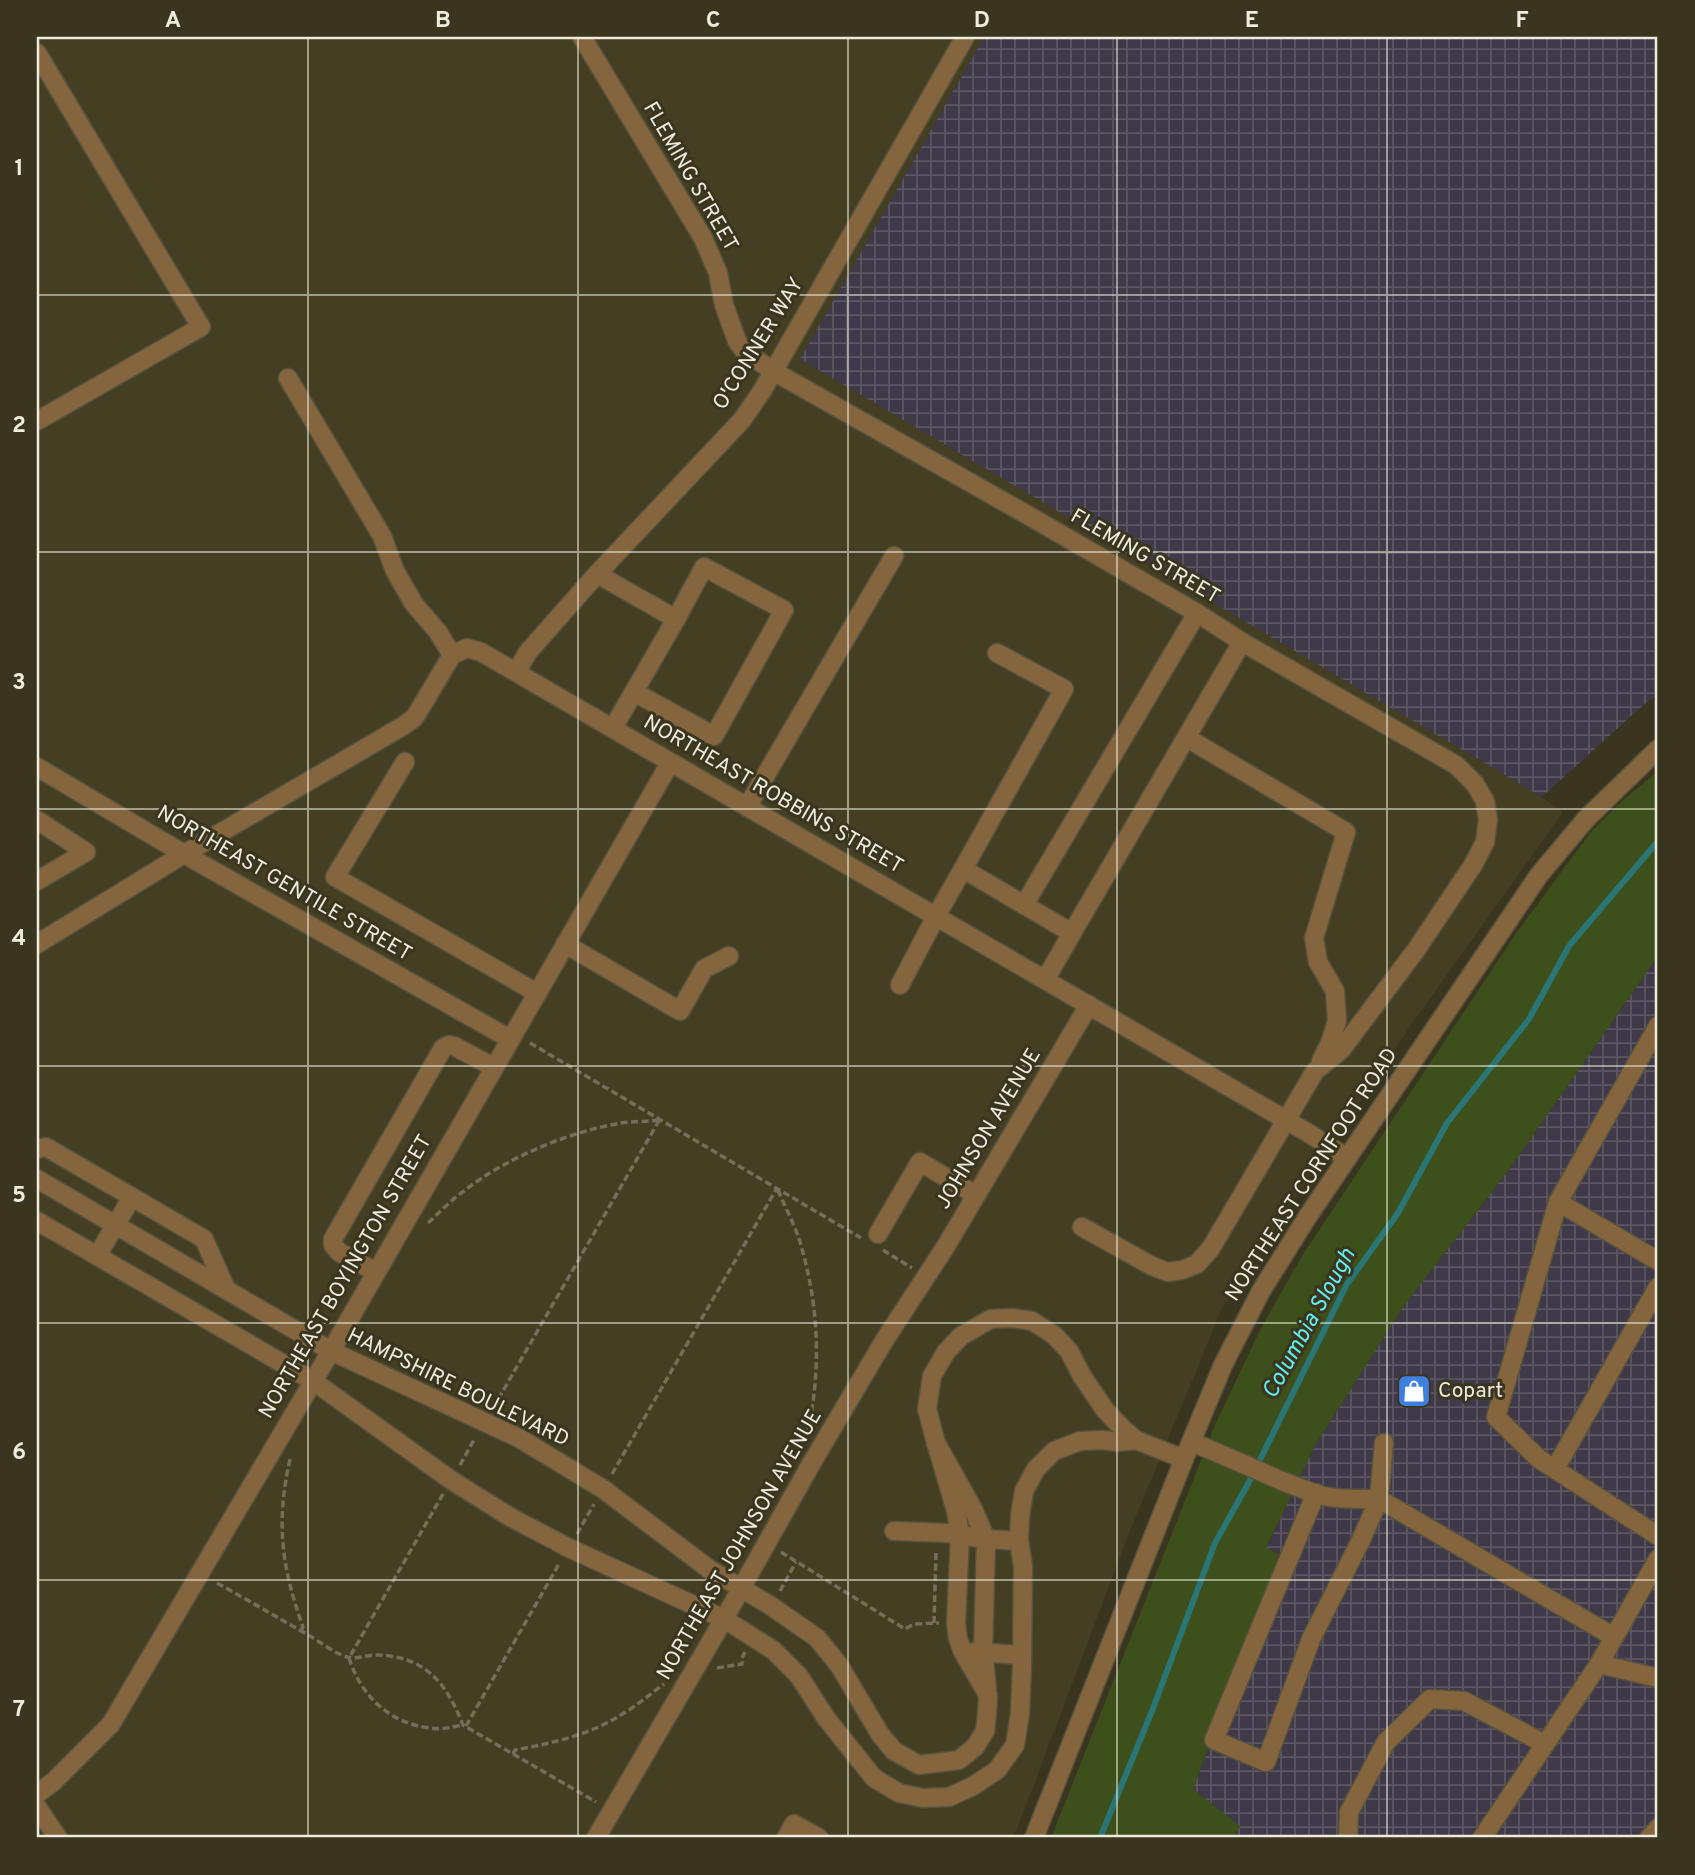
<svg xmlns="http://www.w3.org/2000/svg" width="1695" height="1875" viewBox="0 0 1695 1875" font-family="Overpass,sans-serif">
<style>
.built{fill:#443f22}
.industrial{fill:url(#industrial-grid)}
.grass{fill:#3d4f1a}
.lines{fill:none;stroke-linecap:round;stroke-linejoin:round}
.stream{stroke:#2a7575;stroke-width:6}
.minor-casing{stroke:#57523e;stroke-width:21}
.path{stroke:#736f5b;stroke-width:3.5;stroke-dasharray:7 3.5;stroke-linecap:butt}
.minor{stroke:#85653e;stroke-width:18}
.grid{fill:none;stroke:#efecdf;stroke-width:2;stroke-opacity:0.55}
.labels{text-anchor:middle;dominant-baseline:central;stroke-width:6;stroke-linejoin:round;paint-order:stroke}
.street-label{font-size:21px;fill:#efecdf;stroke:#3a351f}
.poi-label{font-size:21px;fill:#efecdf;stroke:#3a351f;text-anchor:start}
.water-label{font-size:23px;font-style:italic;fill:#63eff0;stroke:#3a351f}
.neatline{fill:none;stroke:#efecdf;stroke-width:2.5}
.grid-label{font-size:23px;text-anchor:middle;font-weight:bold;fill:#efecdf}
</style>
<defs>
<pattern id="industrial-grid" width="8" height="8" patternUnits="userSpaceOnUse" patternTransform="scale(1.75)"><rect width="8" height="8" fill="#403949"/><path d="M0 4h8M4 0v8" fill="none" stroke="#5c5663"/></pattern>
</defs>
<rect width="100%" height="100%" fill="#3a351f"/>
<polygon class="built" points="37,37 984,37 800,359 1542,797 1563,812 1407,1031 1223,1306 1129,1533 1016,1832 1010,1838 37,1838"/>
<g class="industrial">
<polygon points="984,37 1658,37 1658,694 1641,707 1542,797 800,359"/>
<polygon points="1658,956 1658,1838 1233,1838 1239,1826 1193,1789 1279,1555 1266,1549 1289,1500 1316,1444 1403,1307 1508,1171"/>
</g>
<polygon class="grass" points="1658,771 1658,956 1508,1171 1403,1307 1316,1444 1266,1548 1279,1554 1193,1789 1240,1826 1233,1838 1051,1838 1215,1425 1260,1330 1302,1256 1517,932 1590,833 1622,801"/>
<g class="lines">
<polyline class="stream" points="1100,1838 1152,1711 1215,1543 1249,1482 1347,1284 1398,1213 1447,1123 1529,1019 1569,946 1658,841"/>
<g class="minor-casing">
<g id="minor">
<polyline points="582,37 703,238 718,273 724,305 737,341 745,352 773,371 1024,513 1197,613 1242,642 1456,765 1475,784 1485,801 1488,820 1485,842 1473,865 1416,950 1341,1050 1315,1071 1211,1248 1197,1264 1182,1270 1168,1272 1152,1266 1082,1227"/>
<polyline points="37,53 201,327 37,421"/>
<polyline points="288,378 382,536 395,571 414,604 438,632 452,655"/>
<polyline points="597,574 676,619 613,728"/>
<polyline points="452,655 467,648 481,652 1310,1134 1347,1158"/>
<polyline points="516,672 528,652 597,574 742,420 762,391 965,37"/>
<polyline points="634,692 714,736 784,610 704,567 676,619"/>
<polyline points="1187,738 1346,832 1314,938 1318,962 1335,991 1337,1021 1330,1043 1321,1061"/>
<polyline points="405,762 335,877 537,993"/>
<polyline points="37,767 184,854 510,1039"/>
<polyline points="747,807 894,556"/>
<polyline points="37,820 86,852 37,881"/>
<polyline points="963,869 1064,689 997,653"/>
<polyline points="1024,905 1197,613"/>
<polyline points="1072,933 1242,642"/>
<polyline points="37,944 184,854 403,726 414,718 418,712 452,655"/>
<polyline points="565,944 680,1011 704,969 729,956"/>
<polyline points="900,985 936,916 963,869 1072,933 1045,980"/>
<polyline points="1658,1026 1558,1202 1496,1417 1539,1459 1658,1536"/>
<polyline points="37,1149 46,1147 204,1239 226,1289"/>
<polyline points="37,1179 331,1351 519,1438 603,1489 709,1569 771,1606 817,1638 839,1665 880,1734 894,1751 919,1765 959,1760 975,1747 985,1731 987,1713 988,1695 963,1652 958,1639 956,1623 960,1535 956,1511 936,1443"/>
<polyline points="1558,1202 1658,1261"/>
<polyline points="37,1221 313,1381 451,1480 510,1517 569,1548 724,1619 773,1650 799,1676 826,1718 874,1778 899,1793 923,1798 949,1797 973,1786 997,1770 1015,1745 1020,1713 1022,1667 1023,1566 1019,1541 1020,1516 1024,1491 1036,1469 1054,1451 1080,1441 1103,1440 1117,1442 1136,1440"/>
<polyline points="878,1234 920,1162 976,1195"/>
<polyline points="97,1256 132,1197"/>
<polyline points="376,1272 339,1252 333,1245 333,1239 443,1048 449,1045 454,1046 493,1067"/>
<path d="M1191 1442C1222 1454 1252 1468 1282 1481 1296 1486 1310 1493 1324 1496 1342 1500 1361 1499 1379 1499L1361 1540 1311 1639 1266 1762 1214 1740 1316 1493"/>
<polyline points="1384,1443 1379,1499 1614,1637"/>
<polyline points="1555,1469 1658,1287"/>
<polyline points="894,1531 947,1533 986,1539 1019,1541"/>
<polyline points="1658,1559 1599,1664 1658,1678"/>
<polyline points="974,1652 1022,1655"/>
<polyline points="987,1688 983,1653 986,1539 973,1509 936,1443 927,1409 932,1376 946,1352 961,1336 991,1319 1012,1318 1032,1321 1054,1335 1069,1351 1082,1376 1105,1410 1124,1430 1136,1440 1184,1459"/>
<polyline points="37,1794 53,1782 111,1724 331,1351 670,763"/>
<polyline points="37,1807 58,1838"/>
<polyline points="596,1838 724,1619 810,1466 884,1341 946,1246 1089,1005"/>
<polyline points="786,1838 794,1824 819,1838"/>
<polyline points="1034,1838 1184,1459 1223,1365 1261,1291 1308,1216 1539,875 1586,819 1658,749"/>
<polyline points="1348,1838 1349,1812 1386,1742 1430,1699 1464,1701 1545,1744"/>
<polyline points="1482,1838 1599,1664"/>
<polyline points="1649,1838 1658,1828"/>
</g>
</g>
<g class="path">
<polyline points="530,1043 861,1238"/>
<path d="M778 1190C786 1210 797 1228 802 1249 819 1309 821 1370 808 1430"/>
<path d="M428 1223C440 1212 451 1200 464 1191 506 1158 568 1132 621 1123 633 1121 646 1122 658 1120"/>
<polyline points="883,1250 912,1268"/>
<polyline points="493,1408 660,1119"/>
<path d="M290 1459C276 1522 281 1566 303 1627L301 1631"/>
<polyline points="460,1465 475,1438"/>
<polyline points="612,1474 777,1188"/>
<path d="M443 1494 349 1658C361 1696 390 1724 431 1728 442 1730 452 1727 463 1725"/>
<polyline points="577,1534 594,1504"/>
<polyline points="781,1552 905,1629 914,1624 939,1623"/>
<path d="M217 1583C248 1600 278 1618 310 1636 320 1642 336 1654 347 1657 356 1660 369 1654 379 1655 426 1657 447 1684 463 1725L596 1802"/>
<polyline points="780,1591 796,1562"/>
<polyline points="934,1623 936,1552"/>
<polyline points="717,1668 742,1664 742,1658 745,1652"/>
<polyline points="466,1726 559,1564"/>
<path d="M513 1754 515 1750C553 1743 590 1735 624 1713 638 1705 650 1694 664 1684"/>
</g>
<use href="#minor" class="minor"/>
</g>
<path class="grid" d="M308 37V1838M578 37V1838M848 37V1838M1117 37V1838M1387 37V1838M37 295H1658M37 552H1658M37 809H1658M37 1066H1658M37 1323H1658M37 1580H1658"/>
<defs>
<g id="shop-square" transform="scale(1.75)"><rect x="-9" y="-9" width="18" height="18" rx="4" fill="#3f7fe0" stroke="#3a351f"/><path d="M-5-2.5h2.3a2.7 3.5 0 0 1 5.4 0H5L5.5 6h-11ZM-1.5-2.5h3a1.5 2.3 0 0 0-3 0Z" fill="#fff"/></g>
</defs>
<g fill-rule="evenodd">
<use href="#shop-square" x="1414" y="1391"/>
</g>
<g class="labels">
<g class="street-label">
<text transform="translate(690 177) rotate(60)">FLEMING STREET</text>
<text transform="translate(759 344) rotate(-58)">O'CONNER WAY</text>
<text transform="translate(1145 557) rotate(30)">FLEMING STREET</text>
<text transform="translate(773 795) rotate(30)">NORTHEAST ROBBINS STREET</text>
<text transform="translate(284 884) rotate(30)">NORTHEAST GENTILE STREET</text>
<text transform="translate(989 1129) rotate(-59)">JOHNSON AVENUE</text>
<text transform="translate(1312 1175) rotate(-57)">NORTHEAST CORNFOOT ROAD</text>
<text transform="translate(346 1277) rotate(-60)">NORTHEAST BOYINGTON STREET</text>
<text transform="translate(458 1388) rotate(26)">HAMPSHIRE BOULEVARD</text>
<text transform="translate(740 1545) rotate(-60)">NORTHEAST JOHNSON AVENUE</text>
</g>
<g class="poi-label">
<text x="1438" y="1391">Copart</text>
</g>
<g class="water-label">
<text transform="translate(1310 1324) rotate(-61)">Columbia Slough</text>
</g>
</g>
<rect width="1695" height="1875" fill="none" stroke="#3a351f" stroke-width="77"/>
<rect x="38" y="38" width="1618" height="1798" class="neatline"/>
<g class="grid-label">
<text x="173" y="27">A</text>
<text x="443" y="27">B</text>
<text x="713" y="27">C</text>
<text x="982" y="27">D</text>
<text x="1252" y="27">E</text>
<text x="1522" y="27">F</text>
<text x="19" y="175">1</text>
<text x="19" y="432">2</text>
<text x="19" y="689">3</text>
<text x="19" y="945">4</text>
<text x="19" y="1202">5</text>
<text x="19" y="1459">6</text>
<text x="19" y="1716">7</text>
</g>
</svg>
